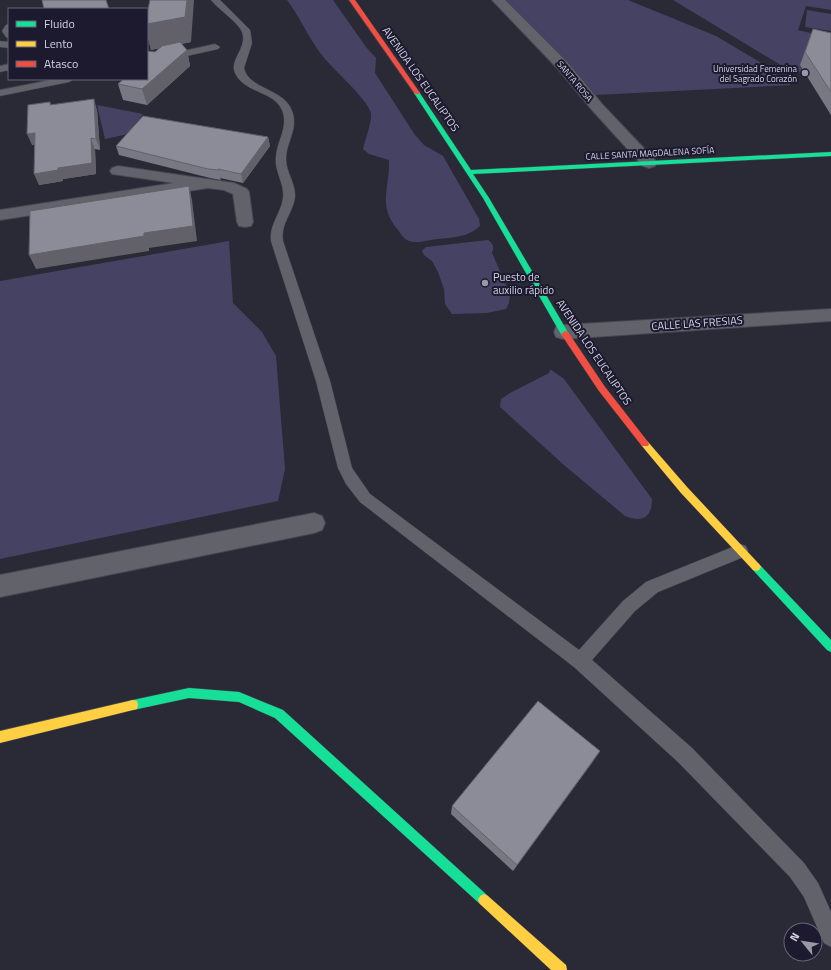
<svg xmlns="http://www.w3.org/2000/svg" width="831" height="970" viewBox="0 0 831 970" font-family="'Titillium Web',sans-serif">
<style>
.green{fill:#464264}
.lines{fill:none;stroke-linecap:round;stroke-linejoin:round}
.lane-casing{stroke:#464551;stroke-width:1}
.street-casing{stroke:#464551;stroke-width:2}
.fast-casing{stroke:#464551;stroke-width:1}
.slow-casing{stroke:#464551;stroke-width:1}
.jam-casing{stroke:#464551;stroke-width:1}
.lane{fill:#62626b;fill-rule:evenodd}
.street{fill:#62626b;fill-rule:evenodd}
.fast{fill:#16e098;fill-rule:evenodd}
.slow{fill:#ffcf43;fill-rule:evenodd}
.jam{fill:#f24e42;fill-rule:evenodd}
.wall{fill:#787883}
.shaded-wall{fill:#62616a}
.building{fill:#8c8b98;stroke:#62616a}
.poi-dot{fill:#9898a6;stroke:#1d1a30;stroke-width:1.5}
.labels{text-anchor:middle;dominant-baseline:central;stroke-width:4;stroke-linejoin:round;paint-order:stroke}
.far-poi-label{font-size:9px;fill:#d3d3e2;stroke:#1d1a30;text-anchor:end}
.far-street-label{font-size:9px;fill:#d3d3e2;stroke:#1d1a30}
.street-label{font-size:11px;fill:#d3d3e2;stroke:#1d1a30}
.poi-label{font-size:11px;fill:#d3d3e2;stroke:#1d1a30;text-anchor:start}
</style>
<rect width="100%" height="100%" fill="#2a2936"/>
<g class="green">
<path d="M287 0H333L366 47 376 58 375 73 415 135 424 145 443 156 479 219 480 226C469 237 451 238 437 239 429 240 416 244 409 241 404 239 401 234 398 230 377 205 390 189 389 160L369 154 363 149C365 140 372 122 371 113 367 98 332 69 321 54 308 37 300 17 287 0Z"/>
<polygon points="503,0 628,0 716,36 758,61 791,85 595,95 555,51"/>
<polygon points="673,0 831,0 831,10 806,6 798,30 831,38 831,71 794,73"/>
<polygon points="807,10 831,14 831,31 805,27"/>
<polygon points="97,105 143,114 128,134 105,139"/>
<path d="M488 240C494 244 494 247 492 253L510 294 509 303 506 309 487 313 452 314 445 304 444 289 438 272 432 261 424 255 422 251 426 247Z"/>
<polygon points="229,241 233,303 262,332 276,356 285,469 278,501 0,559 0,281"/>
<path d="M550 370 553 371 564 379 652 499C652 518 642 523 625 516L564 465 500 407 501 399 510 393 549 373Z"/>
</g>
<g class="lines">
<g class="lane-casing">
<g id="lane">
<path d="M211 0H220L250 30 252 43 244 68C249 90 284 88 292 111 299 129 286 142 286 159 286 172 296 184 295 197 293 213 280 224 283 241L330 381 352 468 370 494 579 650 623 601 646 582 740 544 746 546 748 551 746 556 658 592 635 611 592 660 692 748 804 863 818 883 831 912V947L824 943 804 897 790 877 678 762 574 667 360 502 346 484 338 468 316 381 271 241C269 224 281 214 283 198 285 184 274 171 276 157 277 140 289 127 282 110 274 91 244 93 235 73 229 60 248 47 242 32 239 23 218 9 211 0Z"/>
<polygon points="9,24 9,38 6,37 2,31 6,25"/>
<polygon points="0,41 9,42 9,48 0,47"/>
<polygon points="215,44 220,47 218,49 147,65 147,59"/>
<polygon points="9,64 9,70 0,72 0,66"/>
<polygon points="55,79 74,79 69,82 0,96 0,90"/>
</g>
</g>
<g class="street-casing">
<g id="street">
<polygon points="492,0 505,0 568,63 602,104 655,160 657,163 655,166 649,168 643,166 592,110 558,69"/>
<polygon points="118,166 234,183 247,189 249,192 253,222 251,226 245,227 239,226 237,222 233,194 224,190 208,188 0,220 0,210 174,183 112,174 110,171 112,168"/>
<polygon points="831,309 831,321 563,339 556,337 554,332 556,327 563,325"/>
<polygon points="314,513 322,516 325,523 322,530 314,533 0,597 0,575"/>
</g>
</g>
<g class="fast-casing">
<g id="fast">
<polygon points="415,92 419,92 471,170 831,152 831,156 473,174 489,198 569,334 565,337 562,336 483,198 414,93"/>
<polygon points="756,563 759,564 831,640 831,652 827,650 753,570 751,567 753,564"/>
<polygon points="189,688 239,692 283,710 488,896 490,900 488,904 484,906 480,904 275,718 239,702 189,698 133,710 129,709 128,705 129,701 133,700"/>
</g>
</g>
<g class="slow-casing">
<g id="slow">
<polygon points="645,441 648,442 687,487 759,564 761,567 759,570 756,571 753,570 681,493 642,446 641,444 642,442"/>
<polygon points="133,700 137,701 138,705 137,709 133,710 0,743 0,731"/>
<polygon points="484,894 488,896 566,965 567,970 551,970 480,904 478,900 480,896"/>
</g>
</g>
<g class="jam-casing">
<g id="jam">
<polygon points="349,0 355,0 420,93 419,94 415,94"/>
<polygon points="565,331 568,332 605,387 648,442 649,444 648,446 642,446 599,391 561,334"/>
</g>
</g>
<use href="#lane" class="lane"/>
<use href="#street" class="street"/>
<use href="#fast" class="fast"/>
<use href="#slow" class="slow"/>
<use href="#jam" class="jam"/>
</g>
<g class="wall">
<polygon points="147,14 191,42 181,44 187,50 190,66 147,105 123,100 118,84 160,48 151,50 147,33"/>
<polygon points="813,29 831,33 831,115 800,65"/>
<polygon points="50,102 51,105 97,110 100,150 95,149 96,174 63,179 63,181 39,185 35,145 32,145"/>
<polygon points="268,137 270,146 243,183 220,178 221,180 210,178 119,155 116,146"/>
<polygon points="594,760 513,871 451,814 452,806"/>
</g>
<g class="shaded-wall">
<polygon points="187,0 194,0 191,42 151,50 147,33 147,24"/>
<polygon points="187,50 190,66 147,105 142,89"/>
<polygon points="94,99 97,110 100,150 96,139"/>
<polygon points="35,133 40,144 32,145 27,134"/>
<polygon points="268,137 270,146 243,183 241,174"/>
<polygon points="91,138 95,149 96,174 63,179 63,181 39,185 34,174 58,168"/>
<polygon points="189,186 192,200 197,241 149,248 149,251 36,269 29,255 144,233"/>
<polygon points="600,751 594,760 513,871 517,865"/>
</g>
<g class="building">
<polygon points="42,0 106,0 109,9 44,9"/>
<polygon points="150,0 187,0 185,17 147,24 147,14"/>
<polygon points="813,29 831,33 831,92 805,52"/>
<polygon points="180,42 187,50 142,89 118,84 124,79 147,79 147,51 155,52 162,46"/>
<polygon points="94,99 96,139 91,138 92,163 58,168 58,170 34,174 35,133 27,134 28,105 50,102 50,105"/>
<polygon points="143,116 268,137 241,174 218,169 219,170 208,169 116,146"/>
<polygon points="189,186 193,226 144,233 144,236 29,255 30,211"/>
<polygon points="538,701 600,751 517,865 452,806"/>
</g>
<g class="poi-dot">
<circle cx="805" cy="73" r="4"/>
<circle cx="485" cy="283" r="4"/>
</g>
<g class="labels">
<g class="far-poi-label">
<text x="797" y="68">Universidad Femenina<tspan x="797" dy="10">del Sagrado Corazón</tspan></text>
</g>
<g class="far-street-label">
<text transform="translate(575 81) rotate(50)">SANTA ROSA</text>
<text transform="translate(650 153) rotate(-3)">CALLE SANTA MAGDALENA SOFÍA</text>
</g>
<g class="street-label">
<text transform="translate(421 79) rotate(55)">AVENIDA LOS EUCALIPTOS</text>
<text transform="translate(697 323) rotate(-4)">CALLE LAS FRESIAS</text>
<text transform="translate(594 352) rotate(56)">AVENIDA LOS EUCALIPTOS</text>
</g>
<g class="poi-label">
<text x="493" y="277">Puesto de<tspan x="493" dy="13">auxilio rápido</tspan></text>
</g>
</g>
<rect x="8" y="8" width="140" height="72" fill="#1d1a30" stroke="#666477"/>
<rect x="16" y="21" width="20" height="6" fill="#16e098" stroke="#666477"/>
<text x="44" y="28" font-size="12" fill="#d3d3e2">Fluido</text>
<rect x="16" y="41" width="20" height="6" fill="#ffcf43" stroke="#666477"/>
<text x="44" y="48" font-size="12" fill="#d3d3e2">Lento</text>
<rect x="16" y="61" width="20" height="6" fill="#f24e42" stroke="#666477"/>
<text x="44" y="68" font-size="12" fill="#d3d3e2">Atasco</text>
<g transform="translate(803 942) rotate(300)"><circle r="19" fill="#1d1a30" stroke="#666477"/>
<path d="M0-3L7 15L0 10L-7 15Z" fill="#9898a6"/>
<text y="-6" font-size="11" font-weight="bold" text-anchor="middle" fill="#d3d3e2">N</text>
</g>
</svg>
